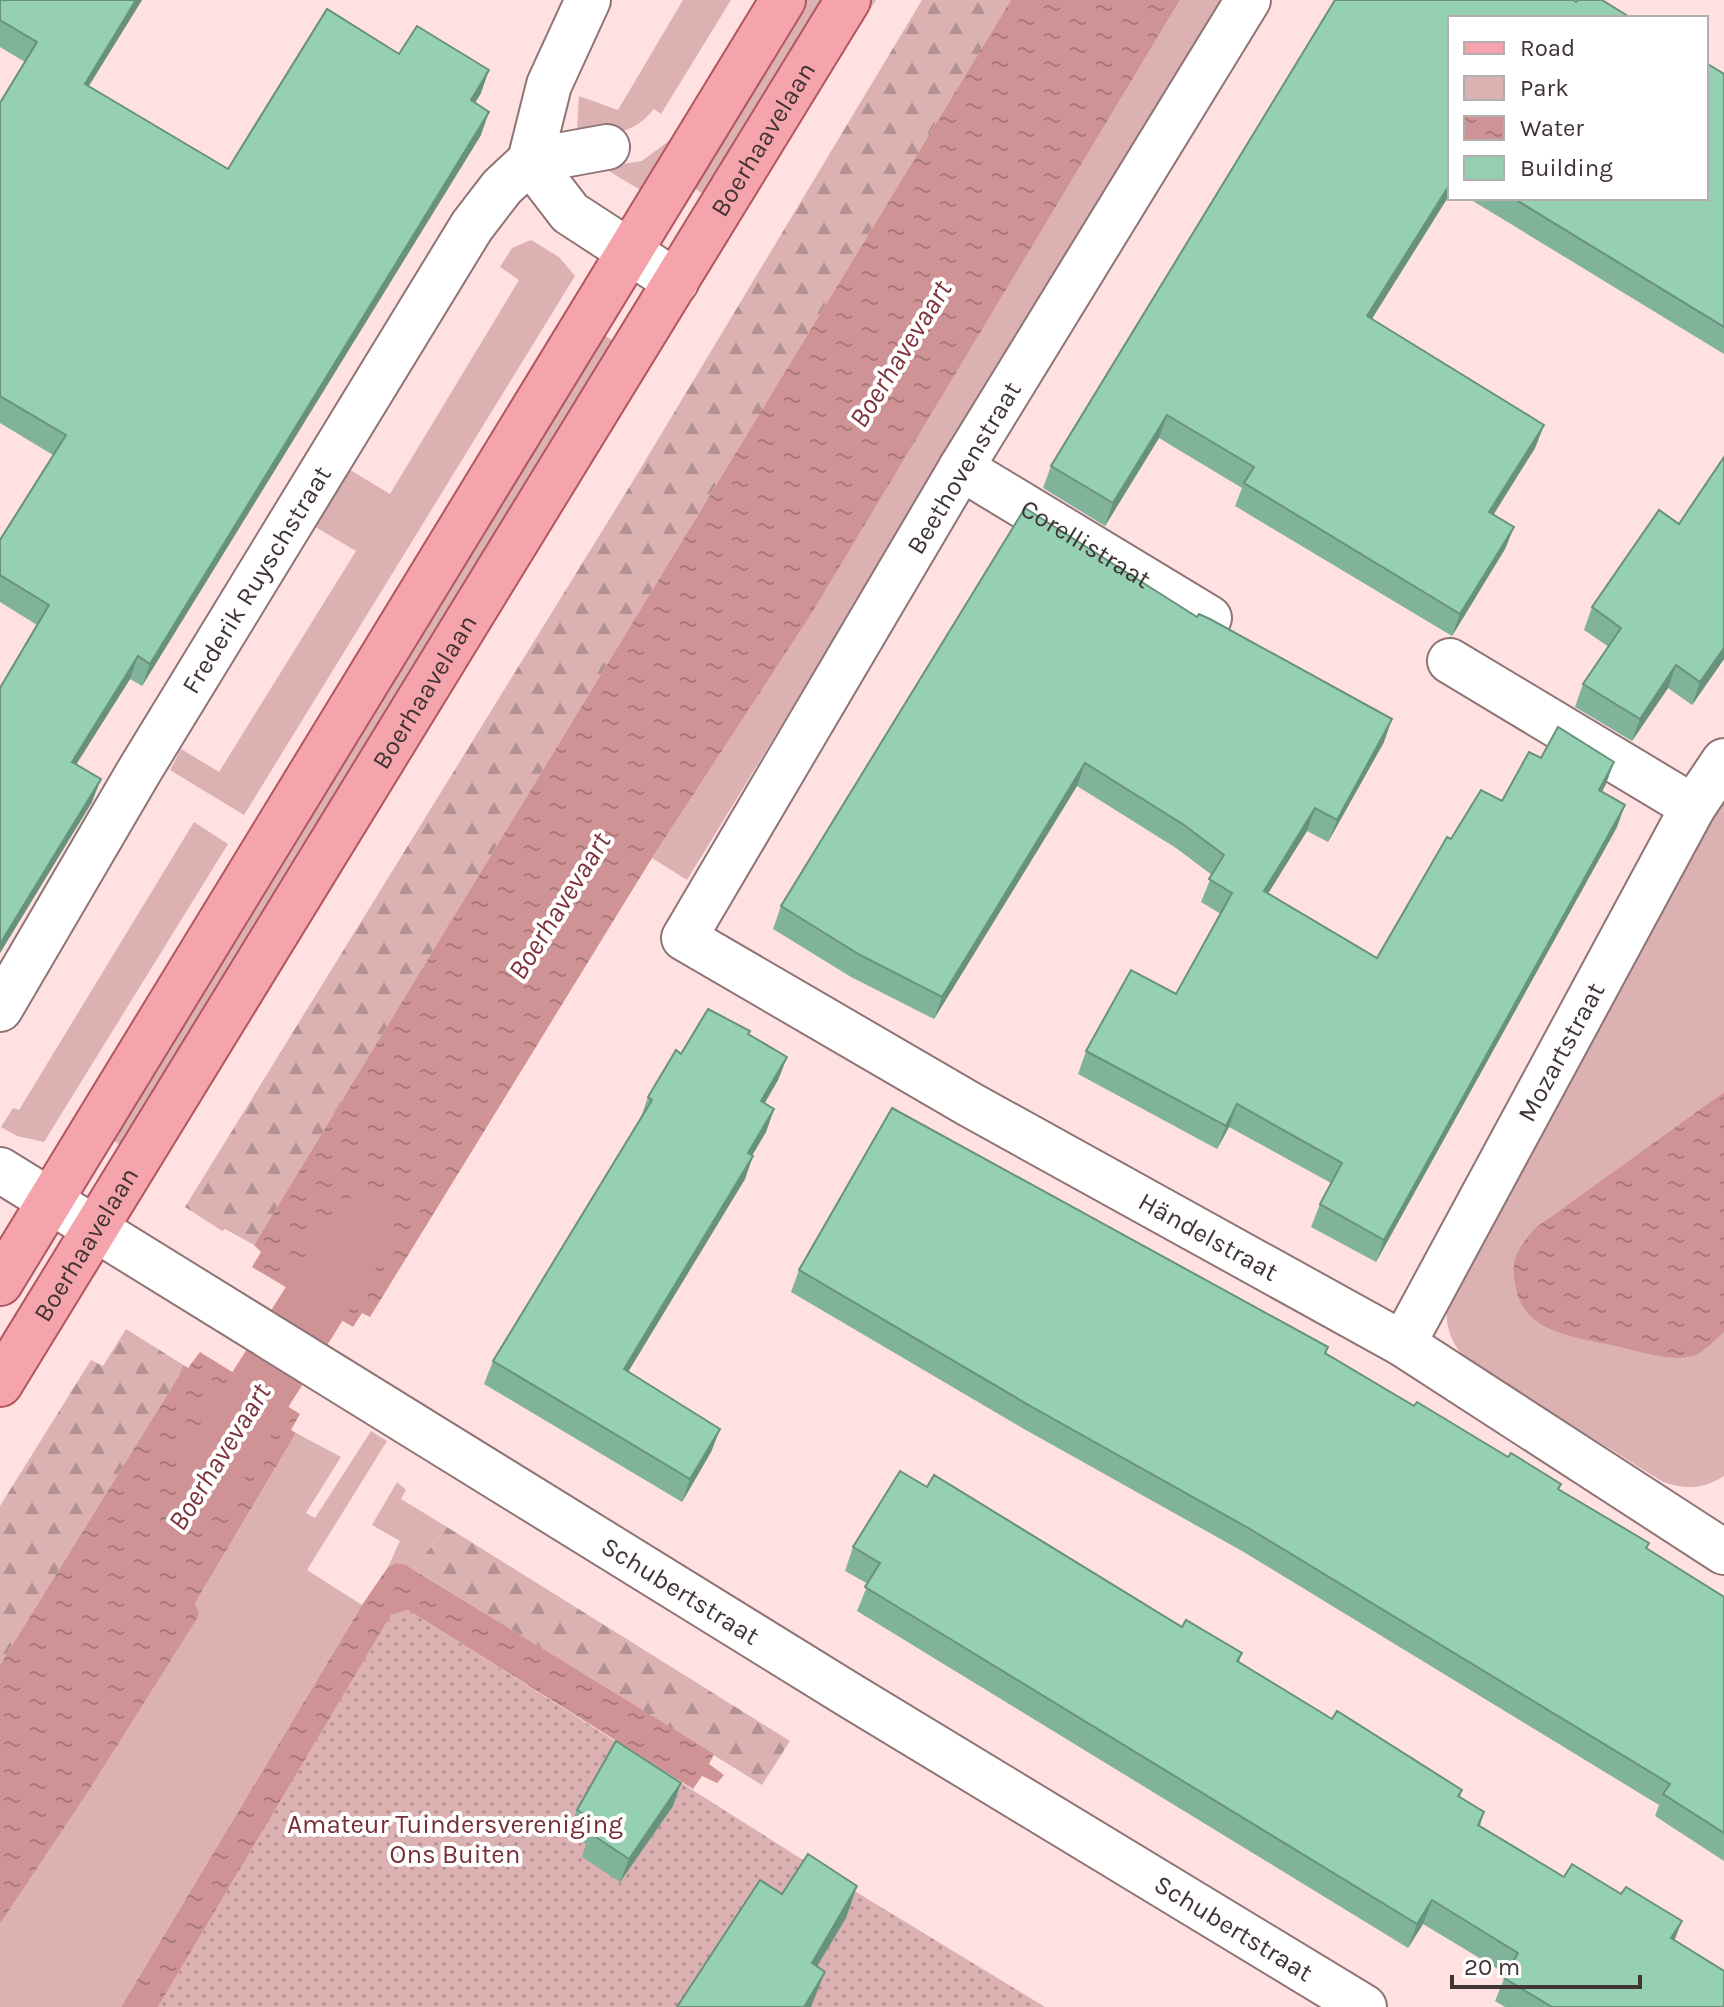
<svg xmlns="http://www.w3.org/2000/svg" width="1724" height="2007" viewBox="0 0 1724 2007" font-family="Karla,sans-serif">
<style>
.green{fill:#dbb1b2}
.forest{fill:url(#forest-firs)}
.garden{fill:url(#garden-dots)}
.water{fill:url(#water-ripples)}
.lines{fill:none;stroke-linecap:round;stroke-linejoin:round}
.canal{stroke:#d09395;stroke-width:66}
.minor-casing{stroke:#8f7475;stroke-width:48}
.major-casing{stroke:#b1565e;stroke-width:48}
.minor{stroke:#fff;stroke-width:44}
.major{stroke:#f5a4ac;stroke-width:44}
.wall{fill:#80b399}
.shaded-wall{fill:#68927d}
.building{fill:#95d0b2;stroke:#68927d;stroke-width:2}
.labels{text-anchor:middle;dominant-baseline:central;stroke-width:8;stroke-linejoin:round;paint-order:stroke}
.street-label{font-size:26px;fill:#403434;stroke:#fff}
.park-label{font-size:26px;fill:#772d35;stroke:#fff}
.water-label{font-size:28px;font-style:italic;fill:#7f343b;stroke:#fff}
</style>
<defs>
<pattern id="forest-firs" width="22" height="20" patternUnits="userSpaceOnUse" patternTransform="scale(2)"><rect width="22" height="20" fill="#dbb1b2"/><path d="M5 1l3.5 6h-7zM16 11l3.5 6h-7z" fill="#b39192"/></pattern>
<pattern id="garden-dots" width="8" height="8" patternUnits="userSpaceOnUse" patternTransform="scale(2)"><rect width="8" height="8" fill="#dbb1b2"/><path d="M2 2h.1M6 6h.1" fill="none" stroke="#b39192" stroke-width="1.8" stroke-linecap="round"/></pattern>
<pattern id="water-ripples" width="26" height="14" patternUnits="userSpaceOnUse" patternTransform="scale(2)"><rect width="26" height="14" fill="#d09395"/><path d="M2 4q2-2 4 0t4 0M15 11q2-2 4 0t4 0" fill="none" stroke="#aa797a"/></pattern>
</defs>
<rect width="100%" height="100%" fill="#ffe1e1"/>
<g class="green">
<path d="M683 0H731L661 114 654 109C633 135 608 137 577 131L579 96 618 110Z"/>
<polygon points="800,0 832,0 707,196 692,187"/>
<polygon points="866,0 876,0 704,277 702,276"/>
<polygon points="1180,0 1225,0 687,880 652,858 812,613"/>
<polygon points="677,135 647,194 602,167 642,161"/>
<polygon points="531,240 559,257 575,276 244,815 170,770 181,749 219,772 356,551 307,522 340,471 352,471 390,494 519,280 500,267 512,248"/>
<polygon points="603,334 615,342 123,1147 111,1139"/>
<path d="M1724 796V1092L1535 1228 1695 1355 1724 1332V1476C1703 1489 1687 1490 1663 1482L1467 1360C1448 1340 1443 1320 1449 1294Z"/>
<polygon points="194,822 228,844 44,1142 17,1136 1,1127 13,1108 19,1110"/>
<polygon points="371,1431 387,1441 307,1570 362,1605 121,2007 0,2007 0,1924 86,1795 199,1613 195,1603 296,1433 341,1457 306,1513 315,1518"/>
<polygon points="397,1482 406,1490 401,1499 447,1527 413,1569 395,1563 388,1567 400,1541 372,1525"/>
</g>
<g class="forest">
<polygon points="922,0 1011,0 254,1245 225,1229 222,1231 185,1207 633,481"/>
<polygon points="126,1329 185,1366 0,1665 0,1506 91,1360 103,1366"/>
<polygon points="447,1527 790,1741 762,1785 413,1569"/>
</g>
<polygon class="garden" points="408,1610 792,1853 1045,2007 158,2007 391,1615"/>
<g class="water">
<polygon points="1011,0 1180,0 812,613 652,858 370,1317 362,1313 353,1327 252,1267 261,1252 254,1245"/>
<path d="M1724 1092V1332C1716 1339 1705 1351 1695 1355 1671 1363 1639 1351 1616 1346 1578 1337 1525 1334 1516 1289 1510 1258 1516 1252 1535 1228Z"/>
<polygon points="200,1352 300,1414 291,1430 296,1433 195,1603 199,1613 196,1620 86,1795 0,1924 0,1665 185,1366 188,1368"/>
<polygon points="395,1563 406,1565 714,1754 709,1764 724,1775 717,1783 702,1776 693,1789 408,1610 391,1615 158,2007 121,2007 362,1605 388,1567"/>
</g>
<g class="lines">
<polyline class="canal" points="212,1467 361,1229"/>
<g class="minor-casing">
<g id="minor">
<polyline points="588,0 549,85 530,161 570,213 676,282"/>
<path id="s1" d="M1248 0 961 468 684 938 969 1104 1403 1344 1724 1552"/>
<path id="s2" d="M961 468 1209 618"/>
<polyline points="1450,661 1693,807"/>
<path id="s3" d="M0 1009 141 768 472 226 502 187 530 161 607 147"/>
<path id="s4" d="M0 1170 846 1693 1364 2007"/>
<path id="s5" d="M1403 1344 1693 807 1724 761"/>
</g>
</g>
<g class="major-casing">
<g id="major">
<polyline points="0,1283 783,0"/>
<path id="s6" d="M0 1384 848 0"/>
</g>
</g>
<use href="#minor" class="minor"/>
<use href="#major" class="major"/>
</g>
<g class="wall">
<polygon points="0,0 142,0 89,86 228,169 399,54 481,93 475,103 481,135 142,686 130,679 76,764 92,802 0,953 37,625 0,602 0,540 53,455 0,423 0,103 25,62 0,47"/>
<polygon points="1335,0 1573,0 1576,2 1578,0 1602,0 1631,18 1450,18 1450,194 1372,319 1544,425 1535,448 1494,514 1514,527 1505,549 1452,636 1235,506 1242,488 1159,438 1105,526 1043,488 1051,466"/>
<polygon points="1724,74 1724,354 1468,198 1706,198"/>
<polygon points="1724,457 1724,659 1692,705 1668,688 1632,741 1575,707 1583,684 1609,647 1584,630 1592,607 1679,524"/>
<polygon points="1025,508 1384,742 1328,842 1307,831 1268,893 1377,958 1451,839 1502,801 1541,758 1614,762 1602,792 1617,827 1376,1262 1311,1227 1320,1204 1331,1183 1229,1127 1217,1149 1078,1074 1086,1051 1176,994 1221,914 1201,902 1212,875 1176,848 1077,786 934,1019 851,977 773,929 781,906"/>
<polygon points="749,1034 787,1057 778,1080 765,1103 774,1109 766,1132 752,1155 745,1179 628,1371 720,1429 711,1452 682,1502 484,1384 493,1361 640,1120 648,1097 681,1054"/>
<polygon points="799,1270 1326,1354 1559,1489 1649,1543 1647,1548 1724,1597 1724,1861 1655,1816 1659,1805 1242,1551 1024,1429 791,1292"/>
<polygon points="927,1487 1182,1627 1242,1653 1239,1662 1332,1719 1462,1790 1460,1797 1484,1812 1480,1826 1564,1877 1674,1941 1724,2007 1505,2007 1495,2001 1506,1974 1423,1924 1408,1948 857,1611 868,1584 845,1571 853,1547"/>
<polygon points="673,1806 620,1882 582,1857 586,1844 568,1833 577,1810"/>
</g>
<g class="shaded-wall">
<polygon points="136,0 142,0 76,106 85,84"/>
<polygon points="489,70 481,93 462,123 471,100"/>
<polygon points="489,112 481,135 142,686 150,664"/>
<polygon points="1450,184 1450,194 1359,339 1367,316"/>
<polygon points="1167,415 1159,438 1105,526 1113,503"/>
<polygon points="1544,425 1535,448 1481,534 1489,512"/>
<polygon points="1514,527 1505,549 1452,636 1460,614"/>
<polygon points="1724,648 1724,659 1692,705 1700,682"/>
<polygon points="138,656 130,679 64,784 72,762"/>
<polygon points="1676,665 1668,688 1632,741 1640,719"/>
<polygon points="1392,719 1384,742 1328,842 1337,820"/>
<polygon points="1614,762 1606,784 1591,813 1599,790"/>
<polygon points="1085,763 1077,786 934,1019 942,997"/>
<polygon points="101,779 92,802 0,953 0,944"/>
<polygon points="1625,805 1617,827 1376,1262 1384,1240"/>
<polygon points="1315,808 1307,831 1256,913 1264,891"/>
<polygon points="787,1057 778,1080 752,1124 761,1101"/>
<polygon points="1237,1104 1229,1127 1217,1149 1226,1126"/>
<polygon points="774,1109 766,1132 740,1176 748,1153"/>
<polygon points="753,1156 745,1179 616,1392 624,1369"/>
<polygon points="720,1429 711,1452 682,1502 690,1479"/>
<polygon points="681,1783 673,1806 620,1882 629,1859"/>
<polygon points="857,1886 846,1918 800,1995 812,1963"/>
<polygon points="1432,1900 1423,1924 1408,1948 1417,1924"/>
<polygon points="1682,1921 1673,1944 1671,1938"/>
<polygon points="825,1972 811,2007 804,2007"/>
</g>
<g class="building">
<polygon points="0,0 136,0 85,84 228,169 327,9 399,54 417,26 489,70 471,100 489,112 150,664 138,656 72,762 101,779 0,944 0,688 49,605 0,575 0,540 66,435 0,396 0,103 37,42 0,20"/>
<polygon points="1335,0 1573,0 1576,2 1578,0 1602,0 1631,18 1450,18 1450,184 1367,316 1544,425 1489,512 1514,527 1460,614 1244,483 1254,467 1167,415 1113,503 1051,466"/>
<polygon points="1706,63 1724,74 1724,327 1513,198 1706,198"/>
<polygon points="1724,457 1724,648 1700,682 1676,665 1640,719 1583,684 1621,628 1592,607 1659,510 1679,524"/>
<polygon points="1025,508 1197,617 1199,614 1210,619 1392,719 1337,820 1315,808 1264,891 1377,958 1447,837 1451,839 1481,790 1502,801 1529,752 1541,758 1558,727 1614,762 1599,790 1625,805 1384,1240 1320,1204 1342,1163 1237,1104 1226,1126 1086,1051 1131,970 1176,994 1232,893 1209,879 1224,855 1184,825 1085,763 942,997 860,955 781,906"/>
<polygon points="708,1009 750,1031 748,1034 787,1057 761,1101 774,1109 748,1153 753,1156 624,1369 720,1429 690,1479 493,1361 652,1100 648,1097 676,1050 681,1054"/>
<polygon points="892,1108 1328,1347 1325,1353 1414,1406 1417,1402 1508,1457 1511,1453 1561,1484 1558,1489 1649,1543 1646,1548 1724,1597 1724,1833 1663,1794 1670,1784 1250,1529 1032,1407 799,1270"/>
<polygon points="900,1471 927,1487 934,1475 1182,1627 1186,1620 1242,1653 1237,1661 1332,1719 1337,1711 1462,1790 1458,1796 1484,1812 1478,1825 1564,1877 1572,1864 1621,1894 1626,1887 1682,1921 1671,1938 1724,1971 1724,2007 1552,2007 1504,1978 1518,1953 1432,1900 1417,1924 865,1587 880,1563 853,1547"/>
<polygon points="616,1741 681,1783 629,1859 590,1833 597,1822 577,1810"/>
<polygon points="808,1854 857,1886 812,1963 825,1972 804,2007 677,2007 760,1880 782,1894"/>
</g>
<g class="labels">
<g class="street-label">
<text stroke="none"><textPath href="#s6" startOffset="1460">Boerhaavelaan</textPath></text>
<text transform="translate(964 468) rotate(-59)">Beethovenstraat</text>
<text stroke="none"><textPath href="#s2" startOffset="146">Corellistraat</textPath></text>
<text stroke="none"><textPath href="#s3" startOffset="500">Frederik Ruyschstraat</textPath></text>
<text stroke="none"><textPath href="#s6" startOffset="812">Boerhaavelaan</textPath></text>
<text stroke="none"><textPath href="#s5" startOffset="332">Mozartstraat</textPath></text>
<text stroke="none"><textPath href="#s1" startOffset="1698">Händelstraat</textPath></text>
<text stroke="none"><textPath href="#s6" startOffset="164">Boerhaavelaan</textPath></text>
<text stroke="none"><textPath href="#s4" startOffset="800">Schubertstraat</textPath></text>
<text stroke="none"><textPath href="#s4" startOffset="1448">Schubertstraat</textPath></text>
</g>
<g class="park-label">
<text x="455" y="1824">Amateur Tuindersvereniging<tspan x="455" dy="30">Ons Buiten</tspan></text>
</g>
<g class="water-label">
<text transform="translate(900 354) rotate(-58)">Boerhavevaart</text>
<text transform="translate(559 906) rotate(-58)">Boerhavevaart</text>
<text transform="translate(219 1457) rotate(-58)">Boerhavevaart</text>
</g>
</g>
<rect x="1448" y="16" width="260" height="184" fill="#ffffff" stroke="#b3aeae" stroke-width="2"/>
<rect x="1464" y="42" width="40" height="12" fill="#f5a4ac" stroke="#b3aeae" stroke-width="2"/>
<text x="1520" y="56" font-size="24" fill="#403434">Road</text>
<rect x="1464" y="76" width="40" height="24" fill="#dbb1b2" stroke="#b3aeae" stroke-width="2"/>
<text x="1520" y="96" font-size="24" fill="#403434">Park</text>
<rect x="1464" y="116" width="40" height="24" fill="url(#water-ripples)" stroke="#b3aeae" stroke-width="2"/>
<text x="1520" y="136" font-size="24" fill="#403434">Water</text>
<rect x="1464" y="156" width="40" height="24" fill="#95d0b2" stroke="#b3aeae" stroke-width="2"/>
<text x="1520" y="176" font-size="24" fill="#403434">Building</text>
<path d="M1452 1975v12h188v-12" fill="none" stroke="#403434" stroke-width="4"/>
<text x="1464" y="1975" font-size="24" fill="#403434" stroke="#ffffff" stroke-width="6" paint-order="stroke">20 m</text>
</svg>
